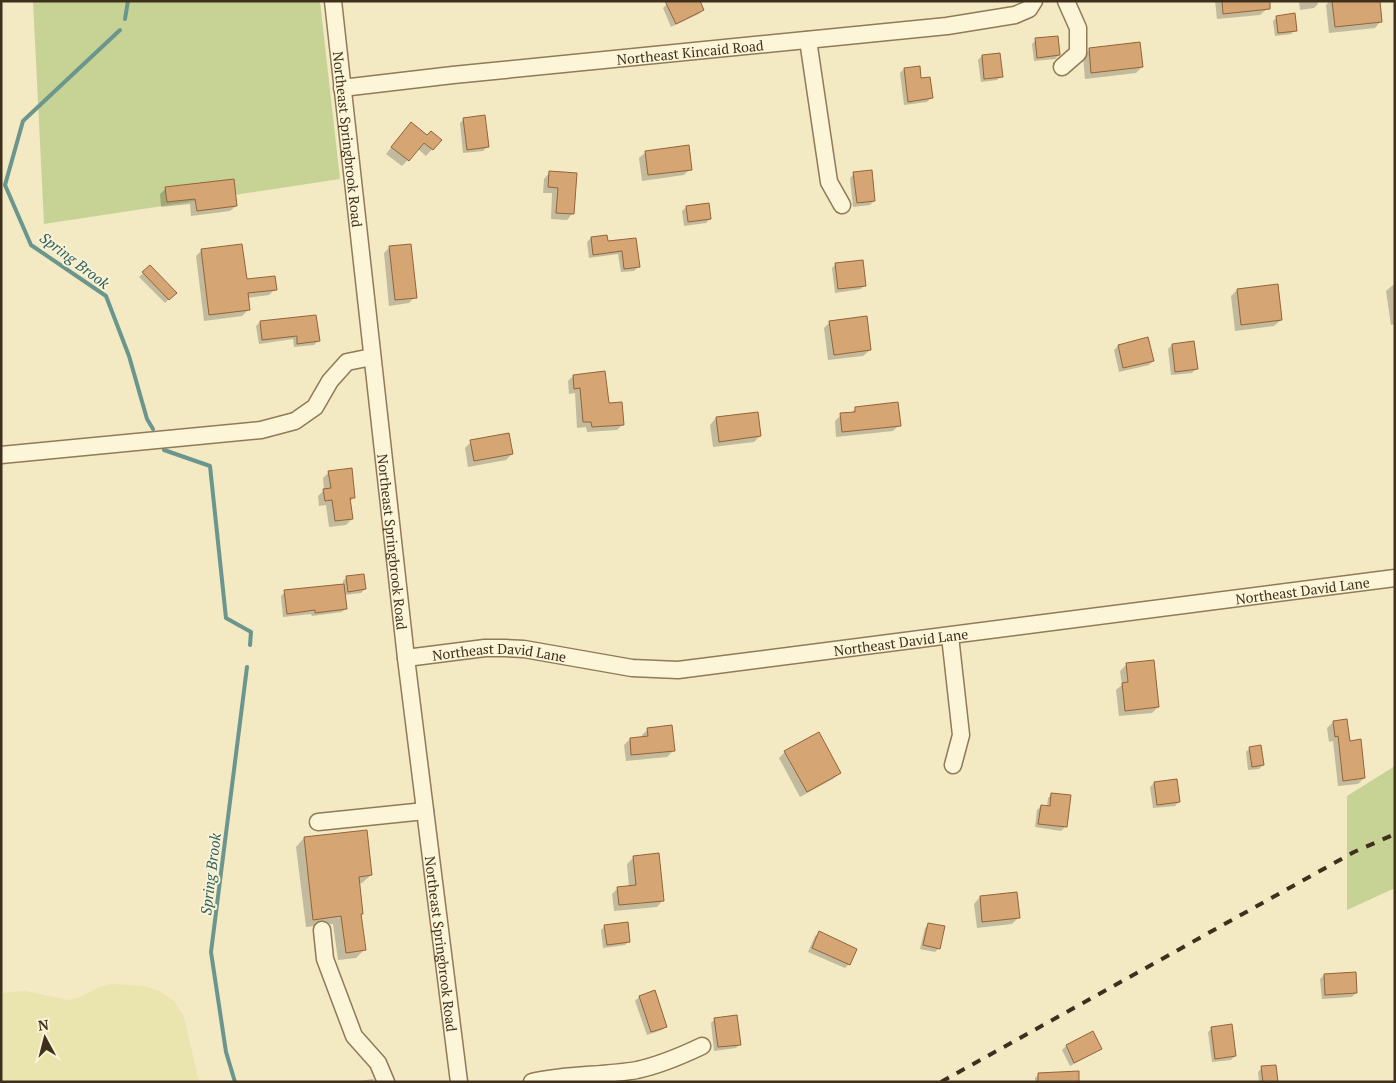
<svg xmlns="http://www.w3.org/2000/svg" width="1396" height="1083" viewBox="0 0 1396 1083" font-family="'PT Serif',serif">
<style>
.farmland{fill:#eae5af}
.green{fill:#c7d395}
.shadow{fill:#0003}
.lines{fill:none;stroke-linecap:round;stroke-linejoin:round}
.stream{stroke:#6b968e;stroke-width:4}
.building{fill:#d6a574;stroke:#93643a}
.minor-casing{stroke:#907a57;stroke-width:19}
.minor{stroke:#fdf5d8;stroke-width:16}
.rail{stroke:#3f301d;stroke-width:4;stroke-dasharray:9 9;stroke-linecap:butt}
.labels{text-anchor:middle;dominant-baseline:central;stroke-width:4;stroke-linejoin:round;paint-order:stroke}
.street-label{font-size:14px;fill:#3f301d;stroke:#faf2d4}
.water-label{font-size:15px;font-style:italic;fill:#2a5f60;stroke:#faf2d4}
</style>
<rect width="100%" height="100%" fill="#f3e9c3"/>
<polygon class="farmland" points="111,984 144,986 159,991 174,1001 184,1017 199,1082 1,1082 1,993 25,991 68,1000 81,997 97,988"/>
<g class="green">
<polygon points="33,1 320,1 340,179 44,224"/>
<polygon points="1395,766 1395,888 1347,910 1347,796"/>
</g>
<g class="shadow">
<polygon points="1215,1 1266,1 1267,9 1260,15 1217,19"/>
<polygon points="1299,1 1317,1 1318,4 1314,8 1300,10"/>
<polygon points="1330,1 1379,1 1381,21 1375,28 1329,33 1326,5"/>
<polygon points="667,4 703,10 699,14 671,27 663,8"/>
<polygon points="1277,17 1295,30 1291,34 1275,36 1273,21"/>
<polygon points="1036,40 1059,55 1055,59 1034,61 1032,44"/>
<polygon points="1139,43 1142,67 1136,73 1085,79 1083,56 1089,50"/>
<polygon points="982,56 1001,76 997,80 981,82 978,60"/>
<polygon points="904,69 920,80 931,98 927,102 904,105 900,73"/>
<polygon points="464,119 487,147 483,151 463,153 460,123"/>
<polygon points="405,130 426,137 440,140 426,156 418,149 402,166 386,154"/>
<polygon points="646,152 690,169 684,175 642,181 639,158"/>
<polygon points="550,172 573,213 567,220 551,219 552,193 543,193 544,179"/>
<polygon points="854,174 874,201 870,205 853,207 850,178"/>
<polygon points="166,188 236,206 230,211 191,216 190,204 161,207 160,194"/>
<polygon points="708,204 710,219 706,223 684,226 682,211 686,207"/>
<polygon points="591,238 607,243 635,239 638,267 634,271 621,272 618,254 589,258 587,242"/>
<polygon points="390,247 415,297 409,303 389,306 384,253"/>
<polygon points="202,250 246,281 275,289 269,295 247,298 248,310 242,316 204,321 196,256"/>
<polygon points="836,264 865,285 861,289 835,293 832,268"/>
<polygon points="150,267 175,293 165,303 139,277"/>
<polygon points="1393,285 1395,285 1395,324 1391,325 1386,291"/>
<polygon points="1237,290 1281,320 1274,326 1235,331 1231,296"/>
<polygon points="260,322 318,341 314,345 294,347 293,339 259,344 256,326"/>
<polygon points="830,322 870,350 863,356 828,360 824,328"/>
<polygon points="1172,345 1196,369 1192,373 1171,375 1168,349"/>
<polygon points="1118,346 1153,361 1149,365 1119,372 1114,350"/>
<polygon points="573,376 623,424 617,430 587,432 586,427 577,428 575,393 569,394 568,381"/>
<polygon points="856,408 899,425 893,431 836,437 835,421 841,415 850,414"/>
<polygon points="716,418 760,436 754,442 713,447 710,425"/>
<polygon points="471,442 512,454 506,460 468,467 465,448"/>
<polygon points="329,472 354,497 350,502 352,519 346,525 329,527 326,505 319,506 318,496 324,490 323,478"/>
<polygon points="347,577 365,589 361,593 344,595 346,608 342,612 312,616 311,614 283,617 281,596 285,592 343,585 343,581"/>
<polygon points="1127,664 1158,707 1152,713 1119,716 1116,690 1122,685 1120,671"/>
<polygon points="1333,722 1349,742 1364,778 1358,784 1338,786 1333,741 1329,742 1327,728"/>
<polygon points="648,729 673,751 667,757 626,761 624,745 630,739 642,738 642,735"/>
<polygon points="1250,748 1263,765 1259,769 1248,770 1246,752"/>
<polygon points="785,752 840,773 833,779 800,797 779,758"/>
<polygon points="1154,783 1179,802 1175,806 1153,808 1150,787"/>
<polygon points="1052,794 1065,827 1061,831 1035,827 1037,810 1041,806 1047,807 1048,798"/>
<polygon points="304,838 371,875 362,883 359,884 362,913 360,916 364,950 356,958 338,960 333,924 306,927 296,847"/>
<polygon points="633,858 663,900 657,907 614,911 612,894 618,888 629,887 627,864"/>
<polygon points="980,897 1018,918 1012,924 977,928 974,904"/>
<polygon points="929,924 939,948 935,952 920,949 925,928"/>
<polygon points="605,926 629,941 625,945 603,948 601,930"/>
<polygon points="819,933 849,964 845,968 808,952 815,936"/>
<polygon points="1324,975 1356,993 1352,997 1322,999 1320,979"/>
<polygon points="654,992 666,1026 662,1030 647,1035 635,1001 639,997"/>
<polygon points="715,1019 740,1044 736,1048 714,1051 711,1023"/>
<polygon points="1212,1028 1235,1056 1231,1060 1212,1062 1208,1032"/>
<polygon points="1092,1033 1100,1048 1096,1052 1070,1066 1062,1050 1066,1046"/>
<polygon points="1262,1068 1277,1082 1259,1082 1258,1072"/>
<polygon points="1039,1074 1078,1082 1035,1082 1035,1078"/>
<polygon points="373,1079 374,1082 351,1082 352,1082"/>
</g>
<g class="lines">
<g class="stream">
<polyline points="125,19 128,1"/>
<polyline points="120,30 23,121 5,185 31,245 106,296 129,356 147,419 153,429"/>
<polyline points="164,450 210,466 226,618 251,632 250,645"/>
<polyline points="235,1082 226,1052 211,952 247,667"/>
</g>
</g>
<g class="building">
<polygon points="665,1 700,1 704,10 676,24"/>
<polygon points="1222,1 1270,1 1270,9 1223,14"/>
<polygon points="1332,1 1380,1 1382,22 1335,27"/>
<polygon points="1295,13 1297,31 1278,33 1276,16"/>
<polygon points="1058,36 1060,55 1037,58 1035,38"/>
<polygon points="1140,42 1143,67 1091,73 1089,48"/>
<polygon points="1000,53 1003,77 984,79 982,55"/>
<polygon points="920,66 921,78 930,77 933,98 908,102 904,68"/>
<polygon points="485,115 489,147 467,150 463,118"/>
<polygon points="411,122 427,135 431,131 442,140 433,150 424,143 409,161 391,147"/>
<polygon points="689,145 692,170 648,175 645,151"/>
<polygon points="872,170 875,201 857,203 853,172"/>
<polygon points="549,171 577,173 574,214 556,213 558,188 548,187"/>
<polygon points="234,179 237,206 197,211 195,199 167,202 165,187"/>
<polygon points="709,203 711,219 688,222 686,206"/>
<polygon points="607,235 608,241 636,238 640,267 624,269 622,251 593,255 591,237"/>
<polygon points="242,244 247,279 275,276 277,290 248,293 250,310 209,315 201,249"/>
<polygon points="411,244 417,298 395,300 389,246"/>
<polygon points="863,260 866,286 838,289 835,263"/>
<polygon points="150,265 177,293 169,300 142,272"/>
<polygon points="1278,284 1282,320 1241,325 1237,289"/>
<polygon points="316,315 320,341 297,344 297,336 262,340 260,321"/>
<polygon points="867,316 871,350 834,355 829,321"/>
<polygon points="1148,337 1154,361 1123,368 1118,345"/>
<polygon points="1194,341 1198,369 1175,372 1172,344"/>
<polygon points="605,371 609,403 622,402 624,425 592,427 591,422 583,422 580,388 574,389 573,375"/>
<polygon points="898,402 901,426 842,432 840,413 855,412 855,407"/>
<polygon points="758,412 761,436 719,442 716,417"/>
<polygon points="509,433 513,454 474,461 470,440"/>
<polygon points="352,468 355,498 350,498 353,519 335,521 332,500 325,501 323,489 331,488 328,471"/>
<polygon points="364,574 366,589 348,592 346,576"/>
<polygon points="344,584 347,609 315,613 315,610 287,614 284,590"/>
<polygon points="1154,660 1159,707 1125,711 1122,683 1128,682 1126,663"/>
<polygon points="1347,719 1350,741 1361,739 1365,778 1343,781 1338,736 1335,737 1333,721"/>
<polygon points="672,725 675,751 631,755 630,738 648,736 647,728"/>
<polygon points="819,732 841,773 807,792 784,751"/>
<polygon points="1261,745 1264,765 1252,767 1249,747"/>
<polygon points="1177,779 1180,802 1157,805 1154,782"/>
<polygon points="1051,793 1071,795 1067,827 1038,824 1041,805 1050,806"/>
<polygon points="367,830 372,875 359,877 363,914 361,914 366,950 346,953 341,916 313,920 304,837"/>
<polygon points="659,853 664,901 619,905 617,887 636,885 633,856"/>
<polygon points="1017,892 1020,918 982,922 980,896"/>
<polygon points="628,922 630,942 607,945 604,925"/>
<polygon points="928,923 945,926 940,949 923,945"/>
<polygon points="819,931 857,949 850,965 812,948"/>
<polygon points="1356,972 1357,993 1325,995 1324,974"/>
<polygon points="655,990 667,1027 651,1032 639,996"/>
<polygon points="737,1015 741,1045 718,1047 714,1018"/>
<polygon points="1232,1024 1236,1056 1215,1059 1211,1027"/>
<polygon points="1093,1031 1102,1049 1074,1063 1066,1045"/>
<polygon points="1276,1065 1278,1082 1263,1082 1261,1066"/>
<polygon points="1079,1071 1079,1082 1038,1082 1038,1073"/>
</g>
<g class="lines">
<g class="minor-casing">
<g id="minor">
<path id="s1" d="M333 1 406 658 459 1082"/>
<polyline points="808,40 829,182 842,205"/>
<polyline points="1062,67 1078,53 1078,28 1066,1"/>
<path id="s2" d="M342 88 453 75 947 26 1015 15 1029 9 1034 1"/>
<polyline points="1,455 261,430 295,421 315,407 330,381 347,362 372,357"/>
<polyline points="950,636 961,735 953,765"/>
<path id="s3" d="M406 658 485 648H505L524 649 632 668 678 670 1395 578"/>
<polyline points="318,822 425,811"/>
<polyline points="322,930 325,959 354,1036 378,1063 386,1082"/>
<path d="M532 1082C566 1074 602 1076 637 1070 660 1065 681 1056 702 1046"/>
</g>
</g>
<use href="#minor" class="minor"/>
<polyline class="rail" points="941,1082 1354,852 1395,834"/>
</g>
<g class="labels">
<g class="street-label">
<text stroke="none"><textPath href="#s2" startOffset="350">Northeast Kincaid Road</textPath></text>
<text stroke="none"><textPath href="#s1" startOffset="139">Northeast Springbrook Road</textPath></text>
<text stroke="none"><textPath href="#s1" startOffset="544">Northeast Springbrook Road</textPath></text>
<text stroke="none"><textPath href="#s3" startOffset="904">Northeast David Lane</textPath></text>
<text stroke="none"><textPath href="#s3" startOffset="499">Northeast David Lane</textPath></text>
<text stroke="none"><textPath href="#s3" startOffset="94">Northeast David Lane</textPath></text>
<text stroke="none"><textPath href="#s1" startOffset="949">Northeast Springbrook Road</textPath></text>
</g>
<g class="water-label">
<text transform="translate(75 260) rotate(37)">Spring Brook</text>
<text transform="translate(210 874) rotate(-83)">Spring Brook</text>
</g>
</g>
<rect width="1396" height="1083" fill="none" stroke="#3f301d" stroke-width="5"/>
<g transform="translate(45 1038) rotate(353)" stroke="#faf2d4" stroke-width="4" paint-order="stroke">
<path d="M0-4L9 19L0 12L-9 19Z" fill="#3f301d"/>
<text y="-8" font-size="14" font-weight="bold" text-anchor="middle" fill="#3f301d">N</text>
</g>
</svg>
